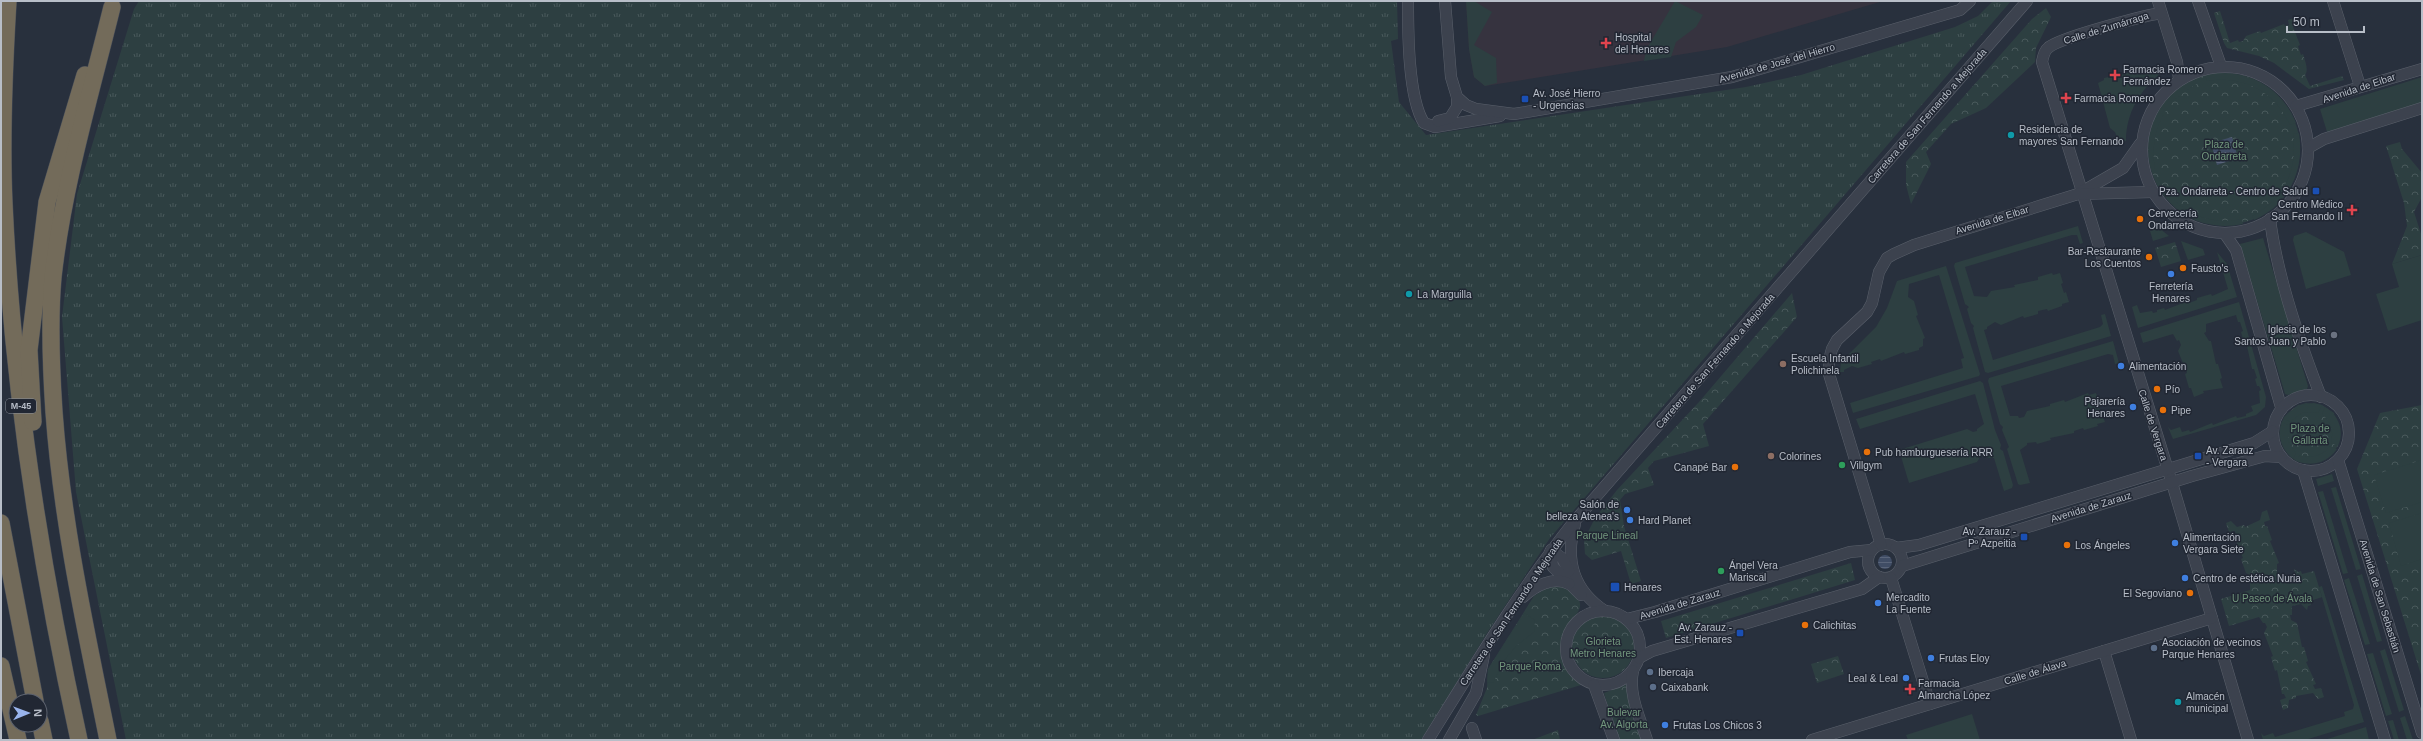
<svg xmlns="http://www.w3.org/2000/svg" width="2423" height="741" viewBox="0 0 2423 741" font-family="Helvetica,sans-serif">
<style>
.medical{fill:#36333f}
.grass{fill:url(#grass-tufts)}
.forest{fill:url(#forest-crowns)}
.garden{fill:#2d3f41}
.water{fill:url(#water-rules)}
.lines{fill:none;stroke-linecap:round;stroke-linejoin:round}
.minor-casing{stroke:#5a606b;stroke-width:12}
.highway-casing{stroke:#474d58;stroke-width:18}
.minor{stroke:#3c424e;stroke-width:11}
.highway{stroke:#736b5a;stroke-width:17}
.health-dot{fill:#e0444e;stroke:#212733;stroke-width:1.5}
.transit-dot{fill:#1a4fb4;stroke:#212733;stroke-width:1.5}
.culture-dot{fill:#0f9aa8;stroke:#212733;stroke-width:1.5}
.food-dot{fill:#e8710a;stroke:#212733;stroke-width:1.5}
.shop-dot{fill:#3f7fe0;stroke:#212733;stroke-width:1.5}
.worship-dot{fill:#6b7280;stroke:#212733;stroke-width:1.5}
.education-dot{fill:#8d6e63;stroke:#212733;stroke-width:1.5}
.leisure-dot{fill:#2e9e5b;stroke:#212733;stroke-width:1.5}
.service-dot{fill:#5c6f8a;stroke:#212733;stroke-width:1.5}
.labels{text-anchor:middle;dominant-baseline:central;stroke-width:3;stroke-linejoin:round;paint-order:stroke}
.shield{fill:#212733;stroke:#8b919b;stroke-width:1}
.shield-label{font-size:9px;font-weight:bold;fill:#b8bec8}
.street-label{font-size:10px;fill:#b8bec8;stroke:#212733}
.poi-label{font-size:10px;fill:#b8bec8;stroke:#212733;text-anchor:start}
.park-label{font-size:10px;fill:#72977d;stroke:#212733}
</style>
<defs>
<pattern id="grass-tufts" width="24" height="20" patternUnits="userSpaceOnUse"><rect width="24" height="20" fill="#2d3f41"/><path d="M3 7l-1-3M5 7V3M7 7l1-3M15 17l-1-3M17 17v-4M19 17l1-3" fill="none" stroke="#49595b"/></pattern>
<pattern id="forest-crowns" width="20" height="18" patternUnits="userSpaceOnUse"><rect width="20" height="18" fill="#2d3f41"/><path d="M2 6a3 3 0 1 1 6 0M12 15a3 3 0 1 1 6 0" fill="none" stroke="#49595b"/></pattern>
<pattern id="water-rules" width="6" height="5" patternUnits="userSpaceOnUse"><rect width="6" height="5" fill="#404d65"/><path d="M0 2.5h6" fill="none" stroke="#5a657a"/></pattern>
</defs>
<rect width="100%" height="100%" fill="#28303d"/>
<polygon class="medical" points="1466,1 1883,1 1727,47 1485,86 1474,77 1469,49"/>
<polygon class="grass" points="139,1 1397,1 1398,39 1391,41 1399,102 1426,135 1746,87 1801,75 1955,27 1978,16 1993,1 2011,1 1550,538 1489,630 1421,740 126,740 76,492 62,317 77,194 134,9"/>
<g class="forest">
<polygon points="2046,8 2051,17 2036,48 2035,62 1986,108 1951,124 1926,152 1931,164 1911,204 1906,185 1906,162 2032,19"/>
<path d="M2220 11 2230 43 2238 40 2239 42 2243 41 2246 36 2260 31 2261 33 2284 24 2285 26 2289 25 2288 20 2297 17V25L2293 27 2300 45 2298 46 2301 55 2303 54C2305 61 2309 70 2305 75L2310 86 2342 76 2344 80 2309 89 2274 63 2259 56 2227 48 2224 43 2214 13Z"/>
<circle cx="2224" cy="149" r="76"/>
<polygon points="2400,142 2402,149 2422,173 2422,197 2414,212 2422,237 2422,255 2392,264 2407,226 2404,203 2386,146"/>
<polygon points="2175,242 2181,261 2161,267 2155,248"/>
<polygon points="1792,293 1797,317 1703,424 1709,446 1654,461 1648,468 1654,485 1625,494 1620,500 1624,526 1641,581 1631,584 1621,551 1592,560 1585,554 1584,540 1595,518 1617,490 1699,402"/>
<path d="M2306 403 2322 405 2334 413 2338 446 2325 460 2296 461C2271 442 2275 412 2306 403Z"/>
<polygon points="2422,405 2422,678 2357,469 2380,413"/>
<polygon points="2267,510 2270,520 2264,522 2265,526 2267,526 2272,540 2270,541 2279,563 2277,564 2277,573 2280,573 2284,580 2293,577 2292,574 2295,573 2294,569 2298,572 2301,571 2302,574 2314,571 2322,597 2310,601 2311,605 2308,606 2307,610 2301,604 2292,606 2292,615 2290,615 2291,620 2297,623 2302,647 2304,647 2308,661 2306,662 2316,684 2313,685 2315,689 2321,688 2324,697 2318,699 2313,693 2296,696 2296,698 2289,700 2288,708 2283,710 2280,700 2286,698 2284,694 2282,694 2277,670 2275,671 2271,657 2273,656 2264,633 2267,627 2265,623 2263,623 2259,617 2229,626 2221,599 2250,590 2250,582 2252,581 2251,576 2246,573 2241,559 2243,558 2234,536 2236,535 2235,531 2229,532 2226,523 2231,521 2237,527 2244,525 2245,527 2260,520 2262,512"/>
<polygon points="1851,563 1855,580 1666,638 1661,621"/>
<path d="M1550 586H1565C1570 591 1580 596 1580 604 1581 610 1574 617 1570 623 1555 645 1562 668 1581 685L1478 716 1476 715 1487 688 1488 669 1534 596Z"/>
<circle cx="1603" cy="647" r="31"/>
<polygon points="1838,656 1844,674 1817,683 1811,664"/>
<polygon points="1625,685 1627,685 1644,740 1618,740 1604,693"/>
<polygon points="1558,730 1560,740 1524,740 1532,740"/>
</g>
<g class="garden">
<polygon points="1466,1 1474,1 1492,12 1474,45 1496,58 1497,83 1485,86 1474,77 1469,49"/>
<polygon points="1675,1 1703,15 1696,27 1676,42 1671,57 1644,61 1646,50"/>
<path d="M2142 66 2148 69 2160 66 2162 72C2140 90 2126 113 2126 141L2119 143 2115 132 2110 128 2098 83 2104 80V78L2128 73V71Z"/>
<path d="M2215 73C2251 72 2282 88 2296 123L2290 125C2274 91 2244 75 2207 81L2205 75Z"/>
<polygon points="2422,77 2422,103 2327,132 2320,109"/>
<path d="M2195 79 2197 84C2164 101 2149 131 2155 169H2151C2142 131 2160 94 2195 79Z"/>
<path d="M2299 133C2305 170 2289 205 2254 220L2252 216C2284 199 2298 171 2293 134Z"/>
<path d="M2154 178H2158C2176 211 2205 226 2242 219L2243 224C2205 232 2169 214 2154 178Z"/>
<polygon points="2078,226 2083,243 2080,244 2077,235 2072,235 1965,267 1974,296 1987,297 1991,291 2015,287 2014,285 2038,280 2038,277 2052,273 2053,275 2060,273 2063,283 2061,284 2064,293 2066,292 2069,302 2062,304 2062,306 2048,311 2047,309 2038,311 2038,314 2024,318 2023,316 2001,325 1995,322 1987,327 1987,329 1984,330 1993,360 2100,327 2103,324 2101,315 2105,314 2111,336 1988,373 1985,372 1973,328 1974,326 1971,323 1967,309 1969,307 1965,304 1954,266 1955,263"/>
<polygon points="2159,228 2169,236 2153,241 2150,231"/>
<polygon points="2306,232 2344,252 2351,275 2306,289 2293,240 2294,236"/>
<polygon points="2263,238 2308,386 2307,389 2288,395 2285,394 2240,244"/>
<polygon points="2181,241 2203,249 2205,255 2188,260"/>
<polygon points="2217,252 2227,264 2237,297 2138,328 2132,307 2137,305 2140,313 2152,311 2153,313 2157,312 2157,310 2164,308 2165,310 2188,301 2189,303 2197,300 2197,298 2211,294 2212,296 2228,289"/>
<polygon points="2422,255 2422,320 2388,331 2376,294 2399,287 2392,264"/>
<polygon points="1946,266 1980,374 1979,376 1853,413 1850,403 1963,368 1961,359 1964,358 1939,275 1909,284 1908,297 1914,301 1918,315 1916,316 1925,338 1923,339 1923,346 1919,348 1919,350 1905,354 1904,352 1881,361 1880,359 1871,362 1872,364 1858,368 1852,366 1844,370 1844,372 1840,372 1841,362 1876,327 1887,308 1897,281"/>
<polygon points="2239,302 2266,397 2265,407 2256,415 2173,439 2168,427 2171,430 2180,427 2182,432 2189,430 2190,432 2212,423 2213,425 2236,416 2237,418 2246,416 2246,414 2253,411 2251,406 2260,403 2259,391 2261,390 2259,386 2257,386 2255,379 2257,378 2254,369 2252,369 2247,346 2245,346 2241,332 2243,331 2240,322 2238,322 2236,315 2206,324 2206,332 2204,333 2209,341 2211,341 2216,364 2218,364 2222,378 2220,379 2223,388 2203,391 2204,393 2194,397 2191,388 2189,388 2185,374 2187,373 2178,351 2181,345 2179,340 2177,341 2173,334 2143,343 2140,333"/>
<polygon points="2113,341 2119,363 2115,364 2113,355 2108,354 2001,386 2010,416 2018,416 2019,418 2024,417 2027,411 2050,406 2050,404 2064,400 2065,402 2088,393 2089,395 2096,393 2099,403 2097,403 2105,422 2097,424 2098,426 2084,430 2083,428 2074,431 2074,433 2050,438 2051,440 2037,444 2036,442 2027,443 2027,445 2020,450 2030,483 2020,485 2018,484 2007,449 2009,447 2002,430 2003,427 2000,424 1988,381 1989,378"/>
<polygon points="1980,381 1983,383 1995,430 2001,445 2000,449 2003,451 2013,485 2012,488 2004,491 1994,458 1986,458 1985,456 1980,457 1977,462 1909,483 1899,450 1967,429 1973,432 1977,431 1977,429 1984,424 1975,394 1860,429 1856,419"/>
<polygon points="2314,403 2322,405 2318,413 2303,412 2290,422 2283,418 2298,405"/>
<path d="M2325 407C2339 415 2345 432 2338 446L2331 443C2334 431 2331 422 2322 414Z"/>
<path d="M2282 422 2288 425V441L2296 453 2293 459C2281 449 2277 436 2282 422Z"/>
<path d="M2330 446 2337 449C2327 463 2312 467 2296 461L2300 455C2312 459 2322 456 2330 446Z"/>
<polygon points="2422,460 2422,502 2386,513 2374,475"/>
<polygon points="2332,474 2334,481 2318,486 2316,479"/>
<polygon points="2336,487 2361,569 2356,570 2331,488"/>
<polygon points="2323,491 2348,573 2343,574 2318,492"/>
<polygon points="2422,513 2422,559 2401,566 2389,523"/>
<polygon points="2362,574 2382,641 2377,642 2357,576"/>
<polygon points="2349,578 2370,644 2365,645 2344,580"/>
<polygon points="2322,586 2364,722 2305,740 2263,740 2261,733 2264,736 2273,733 2275,737 2345,716 2344,712 2353,709 2354,705 2319,587"/>
<polygon points="1524,613 1535,620 1534,632 1516,646 1503,662 1493,683 1487,682 1488,669"/>
<polygon points="2385,649 2404,710 2399,712 2380,651"/>
<polygon points="2373,653 2392,714 2386,716 2367,654"/>
<polygon points="1972,714 1980,740 1908,740 1906,735"/>
<polygon points="2405,716 2413,740 2407,740 2400,718"/>
<polygon points="2393,720 2399,740 2394,740 2388,721"/>
<polygon points="2366,727 2369,740 2324,740"/>
</g>
<g class="water">
<polygon points="2232,137 2238,158 2217,165 2211,143"/>
<circle cx="1885" cy="562" r="7"/>
</g>
<g class="lines">
<g class="minor-casing">
<g id="minor">
<path d="M1408 1C1408 31 1408 98 1424 123L1435 127 1500 116"/>
<polyline points="1445,1 1451,77 1457,97 1466,105 1476,109 1514,114 1732,77 1960,10 1970,1"/>
<polyline points="2158,1 2177,62 2179,79"/>
<polyline points="2198,1 2221,66"/>
<polyline points="2333,1 2360,86"/>
<path d="M2161 13C2143 16 2058 38 2048 48 2044 51 2043 57 2042 62L2172 483 2248 740"/>
<circle cx="2225" cy="150" r="83"/>
<polyline points="2296,106 2422,69"/>
<polyline points="1438,121 1450,118 1457,107 1457,97"/>
<polyline points="2308,148 2324,139 2422,108"/>
<polyline points="2078,194 2123,168 2140,144"/>
<path d="M2270 219C2277 276 2300 343 2321 397"/>
<polyline points="2225,234 2236,250 2281,407"/>
<circle cx="2311" cy="433" r="38"/>
<polyline points="2338,460 2422,733"/>
<polyline points="2303,470 2385,740"/>
<path d="M1575 524C1565 559 1573 590 1605 611"/>
<circle cx="1885" cy="561" r="17"/>
<polyline points="1881,545 1829,374 1829,360 1832,349 1837,340 1867,312 1872,303 1879,272 1887,258 1894,254 1914,245 2078,194 2152,192"/>
<polyline points="1896,548 1919,545 2254,443 2273,431"/>
<polyline points="1551,550 1562,558 1569,571"/>
<polyline points="1550,552 1553,567 1581,595"/>
<polyline points="1902,566 2192,476 2265,456 2281,457"/>
<polyline points="1891,578 1930,704"/>
<path d="M1523 597C1535 586 1553 576 1569 584"/>
<circle cx="1603" cy="648" r="37"/>
<polyline points="1627,619 1655,612 1850,552 1872,550"/>
<polyline points="2104,651 2131,740"/>
<polyline points="1639,658 1652,651 1862,589 1879,577"/>
<path d="M1633 671C1628 694 1640 718 1647 740"/>
<polyline points="1594,685 1614,740"/>
<polyline points="1472,728 1476,740"/>
<path d="M1428 740C1474 666 1519 591 1573 523L2027 1"/>
<polyline points="1449,740 1476,693 1484,655"/>
<polyline points="1812,740 2212,618"/>
</g>
</g>
<g class="highway-casing">
<g id="highway">
<path d="M8 1C4 68 1 136 4 203 12 384 40 563 79 740"/>
<polyline points="33,422 29,350 47,202 85,75"/>
<polyline points="1,523 35,701"/>
<polyline points="1,666 18,740"/>
<polyline points="40,721 44,740"/>
<path d="M108 740C86 631 62 523 54 412 51 367 49 322 53 277 63 186 90 96 112 7"/>
</g>
</g>
<use href="#minor" class="minor"/>
<use href="#highway" class="highway"/>
</g>
<g class="health-dot">
<path d="M1604 37h4v4h4v4h-4v4h-4v-4h-4v-4h4z"/>
<path d="M2113 69h4v4h4v4h-4v4h-4v-4h-4v-4h4z"/>
<path d="M2064 92h4v4h4v4h-4v4h-4v-4h-4v-4h4z"/>
<path d="M2350 204h4v4h4v4h-4v4h-4v-4h-4v-4h4z"/>
<path d="M1908 683h4v4h4v4h-4v4h-4v-4h-4v-4h4z"/>
</g>
<g class="transit-dot">
<rect x="1521" y="95" width="8" height="8" rx="2"/>
<rect x="2312" y="187" width="8" height="8" rx="2"/>
<rect x="2194" y="452" width="8" height="8" rx="2"/>
<rect x="2020" y="533" width="8" height="8" rx="2"/>
<rect x="1610" y="582" width="10" height="10" rx="2"/>
<rect x="1736" y="629" width="8" height="8" rx="2"/>
</g>
<g class="culture-dot">
<circle cx="2011" cy="135" r="4"/>
<circle cx="1409" cy="294" r="4"/>
<circle cx="2178" cy="702" r="4"/>
</g>
<g class="food-dot">
<circle cx="2140" cy="219" r="4"/>
<circle cx="2149" cy="257" r="4"/>
<circle cx="2183" cy="268" r="4"/>
<circle cx="2157" cy="389" r="4"/>
<circle cx="2163" cy="410" r="4"/>
<circle cx="1867" cy="452" r="4"/>
<circle cx="1735" cy="467" r="4"/>
<circle cx="2067" cy="545" r="4"/>
<circle cx="2190" cy="593" r="4"/>
<circle cx="1805" cy="625" r="4"/>
</g>
<g class="shop-dot">
<circle cx="2171" cy="274" r="4"/>
<circle cx="2121" cy="366" r="4"/>
<circle cx="2133" cy="407" r="4"/>
<circle cx="1627" cy="510" r="4"/>
<circle cx="1630" cy="520" r="4"/>
<circle cx="2175" cy="543" r="4"/>
<circle cx="2185" cy="578" r="4"/>
<circle cx="1878" cy="603" r="4"/>
<circle cx="1931" cy="658" r="4"/>
<circle cx="1906" cy="678" r="4"/>
<circle cx="1665" cy="725" r="4"/>
</g>
<circle class="worship-dot" cx="2334" cy="335" r="4"/>
<g class="education-dot">
<circle cx="1783" cy="364" r="4"/>
<circle cx="1771" cy="456" r="4"/>
</g>
<g class="leisure-dot">
<circle cx="1842" cy="465" r="4"/>
<circle cx="1721" cy="571" r="4"/>
</g>
<g class="service-dot">
<circle cx="2154" cy="648" r="4"/>
<circle cx="1650" cy="672" r="4"/>
<circle cx="1653" cy="687" r="4"/>
</g>
<g class="labels">
<rect class="shield" x="6" y="399" width="30" height="14" rx="3"/>
<g class="shield-label">
<text x="21" y="406">M-45</text>
</g>
<g class="street-label">
<text transform="translate(2106 28) rotate(-17)">Calle de Zumárraga</text>
<text transform="translate(1777 63) rotate(-16)">Avenida de José del Hierro</text>
<text transform="translate(2359 88) rotate(-18)">Avenida de Eibar</text>
<text transform="translate(1927 116) rotate(-49)">Carretera de San Fernando a Mejorada</text>
<text transform="translate(1992 220) rotate(-17)">Avenida de Eibar</text>
<text transform="translate(1715 361) rotate(-49)">Carretera de San Fernando a Mejorada</text>
<text transform="translate(2153 425) rotate(72)">Calle de Vergara</text>
<text transform="translate(2091 507) rotate(-17)">Avenida de Zarauz</text>
<text transform="translate(2380 596) rotate(73)">Avenida de San Sebastián</text>
<text transform="translate(1680 604) rotate(-17)">Avenida de Zarauz</text>
<text transform="translate(1511 612) rotate(-56)">Carretera de San Fernando a Mejorada</text>
<text transform="translate(2035 672) rotate(-17)">Calle de Álava</text>
</g>
<g class="poi-label">
<text x="1615" y="37">Hospital<tspan x="1615" dy="12">del Henares</tspan></text>
<text x="2123" y="69">Farmacia Romero<tspan x="2123" dy="12">Fernández</tspan></text>
<text x="1533" y="93">Av. José Hierro<tspan x="1533" dy="12">- Urgencias</tspan></text>
<text x="2074" y="98">Farmacia Romero</text>
<text x="2019" y="129">Residencia de<tspan x="2019" dy="12">mayores San Fernando</tspan></text>
<text x="2308" y="191" text-anchor="end">Pza. Ondarreta - Centro de Salud</text>
<text x="2343" y="204" text-anchor="end">Centro Médico<tspan x="2343" dy="12">San Fernando II</tspan></text>
<text x="2148" y="213">Cervecería<tspan x="2148" dy="12">Ondarreta</tspan></text>
<text x="2141" y="251" text-anchor="end">Bar-Restaurante<tspan x="2141" dy="12">Los Cuentos</tspan></text>
<text x="2191" y="268">Fausto's</text>
<text x="2171" y="286" text-anchor="middle">Ferretería<tspan x="2171" dy="12">Henares</tspan></text>
<text x="1417" y="294">La Marguilla</text>
<text x="2326" y="329" text-anchor="end">Iglesia de los<tspan x="2326" dy="12">Santos Juan y Pablo</tspan></text>
<text x="1791" y="358">Escuela Infantil<tspan x="1791" dy="12">Polichinela</tspan></text>
<text x="2129" y="366">Alimentación</text>
<text x="2165" y="389">Pío</text>
<text x="2125" y="401" text-anchor="end">Pajarería<tspan x="2125" dy="12">Henares</tspan></text>
<text x="2171" y="410">Pipe</text>
<text x="2206" y="450">Av. Zarauz<tspan x="2206" dy="12">- Vergara</tspan></text>
<text x="1875" y="452">Pub hamburguesería RRR</text>
<text x="1779" y="456">Colorines</text>
<text x="1850" y="465">Villgym</text>
<text x="1727" y="467" text-anchor="end">Canapé Bar</text>
<text x="1619" y="504" text-anchor="end">Salón de<tspan x="1619" dy="12">belleza Atenea's</tspan></text>
<text x="1638" y="520">Hard Planet</text>
<text x="2016" y="531" text-anchor="end">Av. Zarauz -<tspan x="2016" dy="12">Pº Azpeitia</tspan></text>
<text x="2183" y="537">Alimentación<tspan x="2183" dy="12">Vergara Siete</tspan></text>
<text x="2075" y="545">Los Ángeles</text>
<text x="1729" y="565">Ángel Vera<tspan x="1729" dy="12">Mariscal</tspan></text>
<text x="2193" y="578">Centro de estética Nuria</text>
<text x="1624" y="587">Henares</text>
<text x="2182" y="593" text-anchor="end">El Segoviano</text>
<text x="1886" y="597">Mercadito<tspan x="1886" dy="12">La Fuente</tspan></text>
<text x="1813" y="625">Calichitas</text>
<text x="1732" y="627" text-anchor="end">Av. Zarauz -<tspan x="1732" dy="12">Est. Henares</tspan></text>
<text x="2162" y="642">Asociación de vecinos<tspan x="2162" dy="12">Parque Henares</tspan></text>
<text x="1939" y="658">Frutas Eloy</text>
<text x="1658" y="672">Ibercaja</text>
<text x="1898" y="678" text-anchor="end">Leal &amp; Leal</text>
<text x="1918" y="683">Farmacia<tspan x="1918" dy="12">Almarcha López</tspan></text>
<text x="1661" y="687">Caixabank</text>
<text x="2186" y="696">Almacén<tspan x="2186" dy="12">municipal</tspan></text>
<text x="1673" y="725">Frutas Los Chicos 3</text>
</g>
<g class="park-label">
<text x="2224" y="144">Plaza de<tspan x="2224" dy="12">Ondarreta</tspan></text>
<text x="2310" y="428">Plaza de<tspan x="2310" dy="12">Gallarta</tspan></text>
<text x="1607" y="535">Parque Lineal</text>
<text x="2272" y="598">U Paseo de Ávala</text>
<text x="1603" y="641">Glorieta<tspan x="1603" dy="12">Metro Henares</tspan></text>
<text x="1530" y="666">Parque Roma</text>
<text x="1624" y="712">Bulevar<tspan x="1624" dy="12">Av. Algorta</tspan></text>
</g>
</g>
<rect width="2423" height="741" fill="none" stroke="#b8bec8" stroke-width="4"/>
<g transform="translate(28 713) rotate(89)"><circle r="19" fill="#212733" stroke="#5d636f"/>
<path d="M0-3L7 15L0 10L-7 15Z" fill="#99b4ed"/>
<text y="-6" font-size="11" font-weight="bold" text-anchor="middle" fill="#b8bec8">N</text>
</g>
<path d="M2287 26v6h77v-6" fill="none" stroke="#b8bec8" stroke-width="2"/>
<text x="2293" y="26" font-size="12" fill="#b8bec8" stroke="#212733" stroke-width="3" paint-order="stroke">50 m</text>
</svg>
